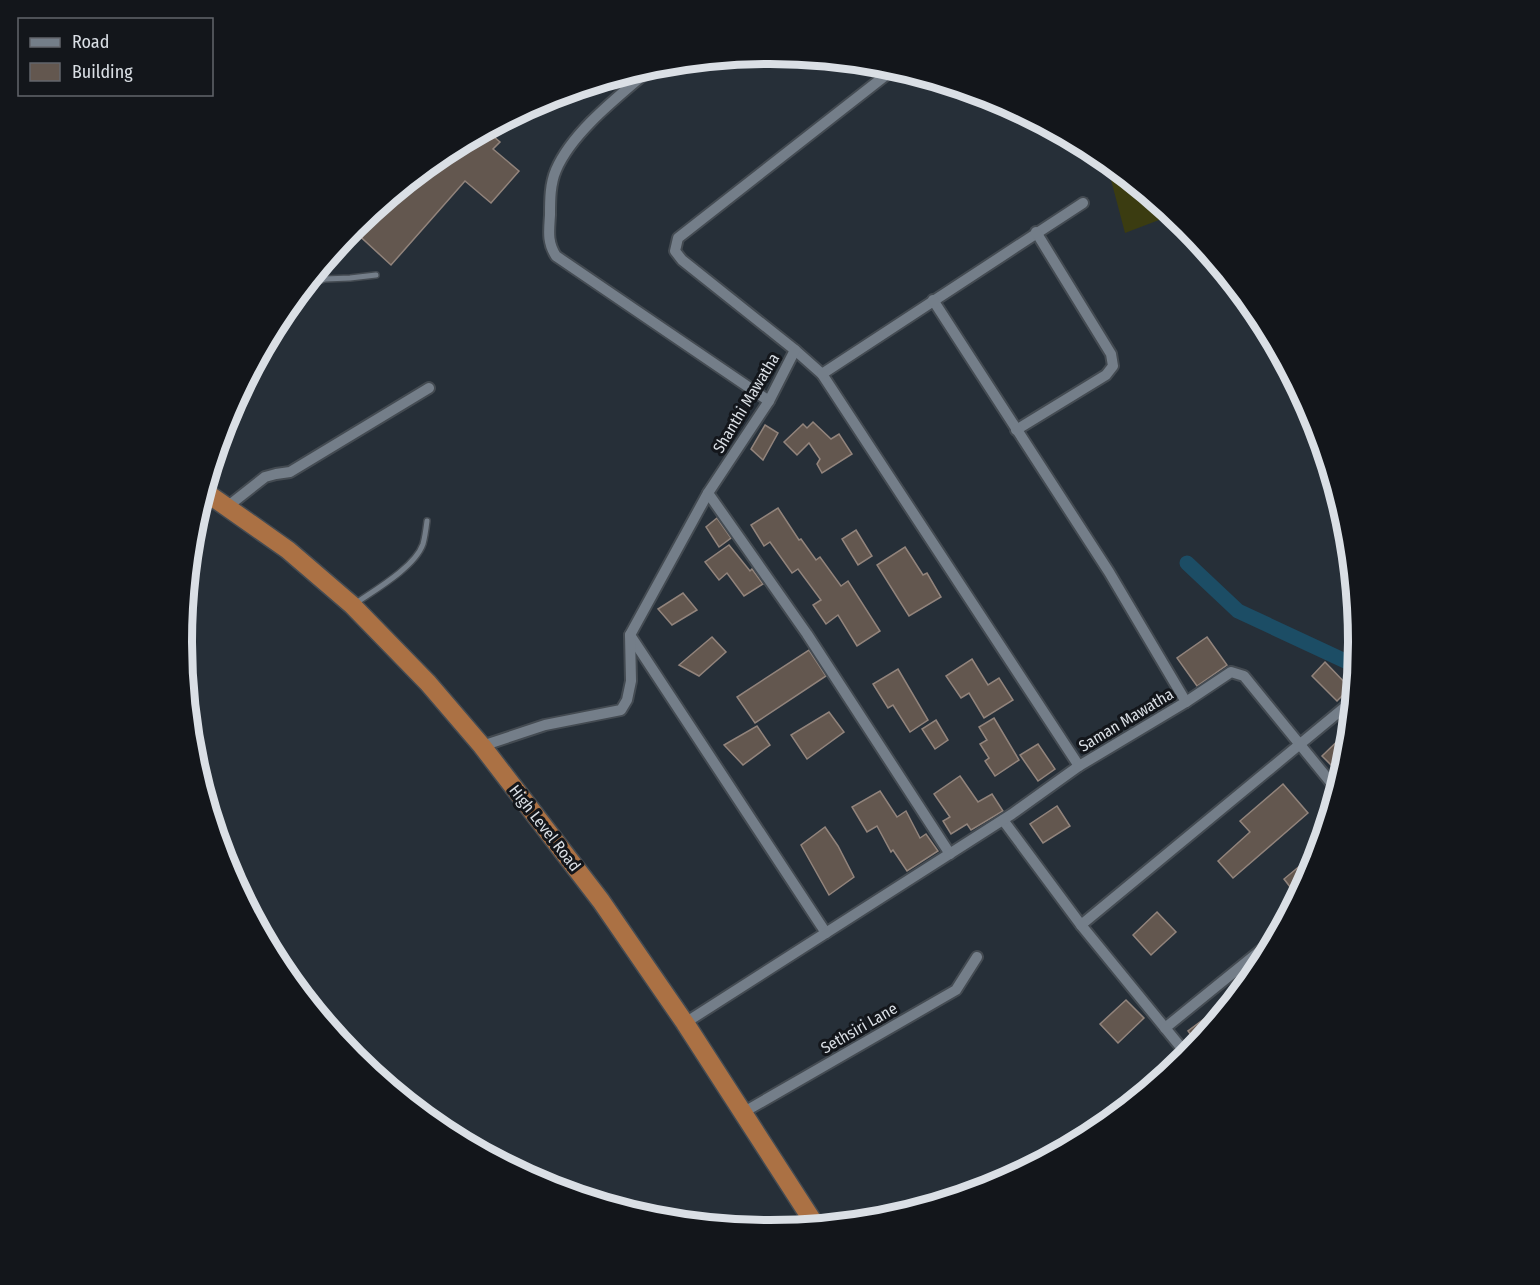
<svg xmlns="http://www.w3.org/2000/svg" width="1540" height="1285" viewBox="0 0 1540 1285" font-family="'Fira Sans Condensed',sans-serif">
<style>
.green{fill:#3b3c11}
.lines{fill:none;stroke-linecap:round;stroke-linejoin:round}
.canal{stroke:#1c4d65;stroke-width:15}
.building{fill:#63574f;stroke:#92847c;stroke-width:1.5}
.service-casing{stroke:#444b52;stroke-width:8}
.minor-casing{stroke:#444b52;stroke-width:14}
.trunk-casing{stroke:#444b52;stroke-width:21}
.service{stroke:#747e89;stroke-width:5}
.minor{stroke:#747e89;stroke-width:10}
.trunk{stroke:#ab7144;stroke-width:18}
.labels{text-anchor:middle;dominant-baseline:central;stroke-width:6;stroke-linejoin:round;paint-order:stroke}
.street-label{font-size:16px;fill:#dadfe5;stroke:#13161b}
.rim{fill:none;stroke:#dadfe5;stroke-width:8}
</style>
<rect width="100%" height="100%" fill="#262f38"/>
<polygon class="green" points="1097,153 1172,215 1125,233 1110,176"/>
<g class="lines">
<polyline class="canal" points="1187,563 1238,611 1356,666"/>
</g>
<g class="building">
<polygon points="486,130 500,142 493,149 519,171 491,203 465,181 391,265 352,229 443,153"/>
<polygon points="813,422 831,439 839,434 852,454 822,473 817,464 820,459 809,443 797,455 784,442 803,424 807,428"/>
<polygon points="765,425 778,433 763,460 751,449"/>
<polygon points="778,508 799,540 801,539 816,560 820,557 841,586 848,581 880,631 857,646 838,615 826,624 813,605 821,600 798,569 792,573 770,542 764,546 751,525"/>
<polygon points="717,518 731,538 719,547 706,527"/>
<polygon points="856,530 872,556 858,565 842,539"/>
<polygon points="729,545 750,571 752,569 763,584 744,596 727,573 719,580 705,562"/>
<polygon points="905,547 923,575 927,573 941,597 909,616 877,565"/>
<polygon points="683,593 697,610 672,625 658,609"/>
<polygon points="712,637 726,652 699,676 679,665"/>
<polygon points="1207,637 1227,665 1197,686 1177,658"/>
<polygon points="809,650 826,676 755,723 737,697"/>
<polygon points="972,659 988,685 999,678 1013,700 984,718 969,693 961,698 946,676"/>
<polygon points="1325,662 1350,688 1337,701 1312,676"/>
<polygon points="898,669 928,720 910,732 893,705 888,708 873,684"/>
<polygon points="829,712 844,732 807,759 791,735"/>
<polygon points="994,718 1019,760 995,776 985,761 989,758 980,744 987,740 979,727"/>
<polygon points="936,720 948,740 935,749 922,729"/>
<polygon points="757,726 770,745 743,765 724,745"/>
<polygon points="1350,729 1347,758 1342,776 1322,756"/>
<polygon points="1038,744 1055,769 1038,781 1020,755"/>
<polygon points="960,776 978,802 992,794 1003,811 971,830 967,824 951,834 943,821 950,817 934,794"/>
<polygon points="1283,784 1308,813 1233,878 1218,861 1250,832 1240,821"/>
<polygon points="880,791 897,817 906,811 920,838 926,834 938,851 907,871 893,850 891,852 877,826 867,832 852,807"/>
<polygon points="1057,806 1070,826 1043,843 1030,824"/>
<polygon points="825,827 838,846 854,877 829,895 801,845"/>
<polygon points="1319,850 1314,868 1298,897 1284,879"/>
<polygon points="1157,912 1176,932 1151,955 1133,935"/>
<polygon points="1126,1000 1144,1018 1118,1043 1100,1024"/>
<polygon points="1228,1001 1231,1004 1198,1044 1188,1031"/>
</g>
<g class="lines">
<g class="service-casing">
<g id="service">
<polyline points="305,285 325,279 350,278 376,275"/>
<path d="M356 603C375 590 415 567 423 544 425 537 426 529 427 521"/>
</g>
</g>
<g class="minor-casing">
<g id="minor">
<path d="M655 65C623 93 573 130 556 170 550 184 550 200 550 215 549 231 547 242 556 256L769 401"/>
<polyline points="795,350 822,374 1079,766"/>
<polyline points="822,374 1083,203"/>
<polyline points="1016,430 1106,375 1113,366 1111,354 1036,232"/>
<polyline points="708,493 807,634 950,854"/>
<polyline points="227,507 265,477 276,474 290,472 429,388"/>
<polyline points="630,635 826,933"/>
<polyline points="1186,702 1231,672 1244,676 1337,790"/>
<polyline points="482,746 545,725 621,710 627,700 631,681 630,635 708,493 769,401 795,350 682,260 675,251 678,238 895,68"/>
<polyline points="1003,820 1081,925 1188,1056"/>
<polyline points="1081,925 1351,702"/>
<polyline points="685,1023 1012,814 1079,766 1186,702 1109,572 933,300"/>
<polyline points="1165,1028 1276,938"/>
<polyline points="744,1112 956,990 977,957"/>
</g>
</g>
<g class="trunk-casing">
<polyline id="trunk" points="204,491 288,550 352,605 428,683 482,746 601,901 685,1023 816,1226"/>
</g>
<use href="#service" class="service"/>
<use href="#minor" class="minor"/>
<use href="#trunk" class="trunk"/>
</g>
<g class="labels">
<g class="street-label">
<text transform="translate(746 403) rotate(-59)">Shanthi Mawatha</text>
<text transform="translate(1126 720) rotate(-31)">Saman Mawatha</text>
<text transform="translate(545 828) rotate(52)">High Level Road</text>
<text transform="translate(859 1028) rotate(-30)">Sethsiri Lane</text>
</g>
</g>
<path d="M0 0H1540V1285H0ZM192 642a578 578 0 1 1 1156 0a578 578 0 1 1-1156 0Z" fill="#13161b" fill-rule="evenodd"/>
<path class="rim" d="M192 642a578 578 0 1 1 1156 0a578 578 0 1 1-1156 0Z"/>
<rect x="18" y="18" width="195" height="78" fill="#13161b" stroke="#63666c" stroke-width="1.5"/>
<rect x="30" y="38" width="30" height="9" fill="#747e89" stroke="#63666c" stroke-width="1.5"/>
<text x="72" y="48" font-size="18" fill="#dadfe5">Road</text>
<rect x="30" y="63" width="30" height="18" fill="#63574f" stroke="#63666c" stroke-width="1.5"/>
<text x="72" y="78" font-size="18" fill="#dadfe5">Building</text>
</svg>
